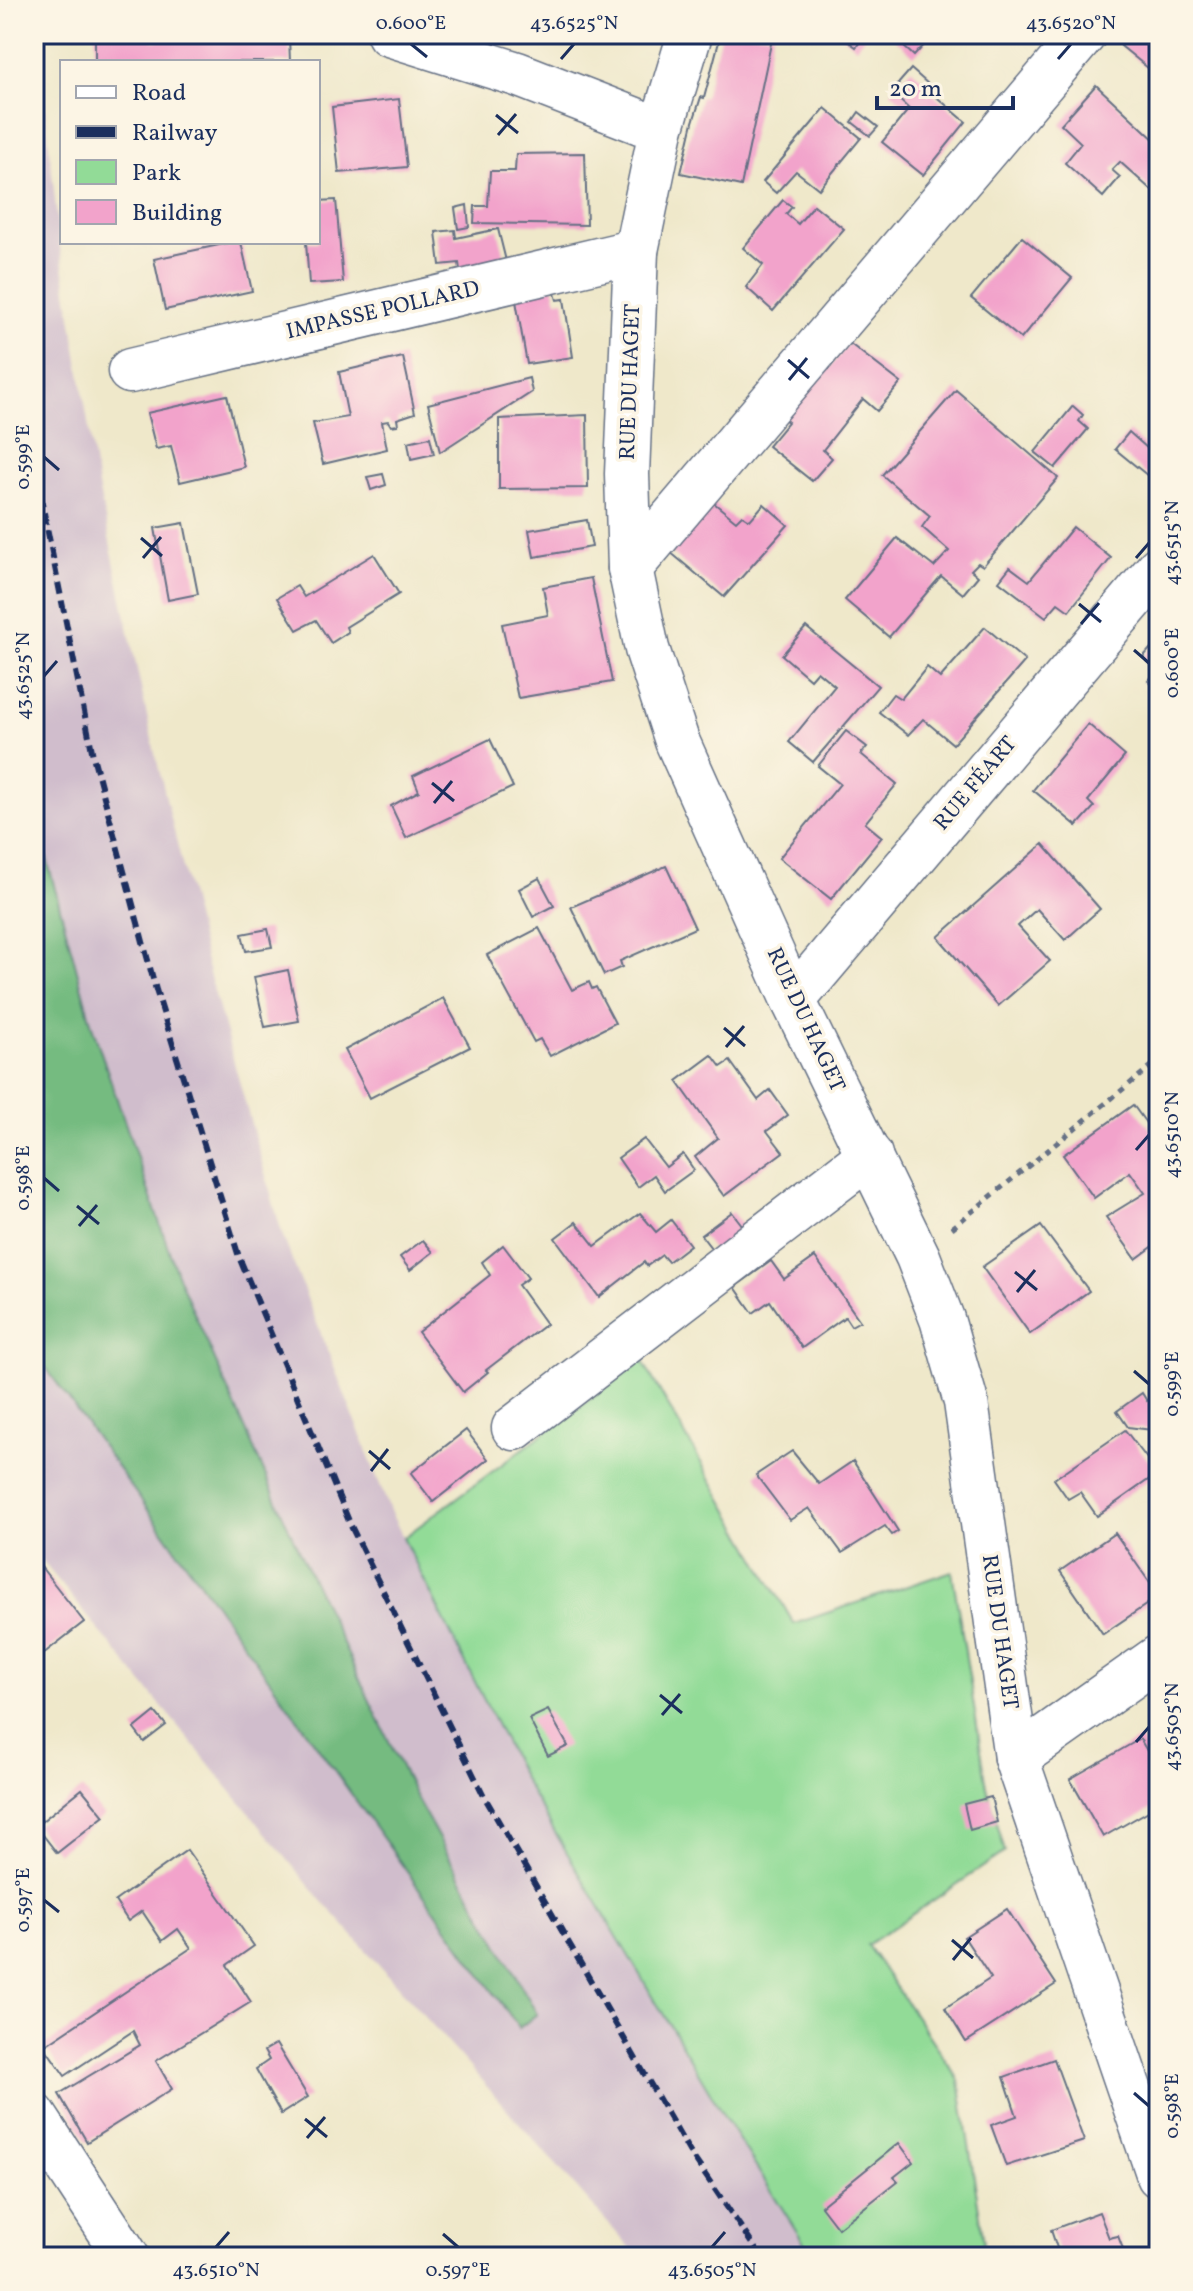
<svg xmlns="http://www.w3.org/2000/svg" width="1193" height="2291" viewBox="0 0 1193 2291" font-family="Vollkorn,serif">
<style>
.industrial{fill:#d0bdcc}
.green{fill:#92db97;stroke:#56857a;stroke-width:2}
.forest{fill:#75bb80;stroke:#48756f;stroke-width:2}
.building{fill:#f2a3cb}
.lines{fill:none;stroke-linecap:round;stroke-linejoin:round}
.minor-casing{stroke:#657084;stroke-width:47}
.path{stroke:#657084;stroke-width:5;stroke-dasharray:6 6;stroke-linecap:butt}
.minor{stroke:#fff;stroke-width:44}
.rail{stroke:#1b2f5e;stroke-width:6;stroke-dasharray:12 6;stroke-linecap:butt}
.ticks{fill:none;stroke:#1b2f5e;stroke-width:3}
.labels{text-anchor:middle;dominant-baseline:central;stroke-width:7;stroke-linejoin:round;paint-order:stroke}
.street-label{font-size:22px;fill:#1b2f5e;stroke:#fcf5e5}
.neatline{fill:none;stroke:#1b2f5e;stroke-width:3}
.ticks-label{font-size:20px;text-anchor:middle;fill:#1b2f5e}
</style>
<rect width="100%" height="100%" fill="#fcf5e5"/>
<filter id="ink" filterUnits="userSpaceOnUse"><feTurbulence type="fractalNoise" baseFrequency=".0125" numOctaves="2"/><feDisplacementMap in="SourceGraphic" scale="16" xChannelSelector="R" yChannelSelector="G"/><feConvolveMatrix kernelMatrix="1 2 1 2 8 2 1 2 1" color-interpolation-filters="sRGB"/></filter>
<filter id="wash" filterUnits="userSpaceOnUse"><feTurbulence type="fractalNoise" baseFrequency=".006" numOctaves="4" result="noise"/><feDisplacementMap in="SourceGraphic" scale="32" xChannelSelector="R" yChannelSelector="G"/><feGaussianBlur stdDeviation="1.8" result="paint"/><feColorMatrix in="noise" values="0 0 0 0 0 0 0 0 0 0 0 0 0 0 0 0 0 1.4 0 .05"/><feComposite in="paint" operator="in"/></filter>
<g filter="url(#wash)">
<rect width="100%" height="100%" fill="#efe8ca"/>
<polygon class="industrial" points="34,34 37,34 60,247 98,486 154,749 207,966 282,1234 391,1513 525,1782 730,2126 813,2257 638,2257 311,1888 34,1551 34,1351 519,2027 536,2014 414,1794 298,1549 177,1274 92,1026 34,811"/>
<polygon class="green" points="642,1360 794,1624 952,1571 987,1787 1005,1852 867,1945 959,2080 984,2243 962,2257 813,2257 730,2126 525,1782 403,1538"/>
<polygon class="forest" points="34,811 92,1026 177,1274 298,1549 414,1794 537,2014 519,2028 34,1351"/>
<g id="blocks">
<g class="building">
<polygon points="95,34 152,34 153,41 230,34 238,39 289,36 290,62 95,62"/>
<polygon points="721,34 773,34 741,186 681,173 693,122 701,97 704,98"/>
<polygon points="838,34 866,34 856,47"/>
<polygon points="890,34 915,34 926,43 914,56"/>
<polygon points="1131,34 1159,34 1159,77 1121,46"/>
<polygon points="911,69 928,84 926,88 966,122 923,175 882,142 909,109 891,92"/>
<polygon points="1096,85 1159,144 1159,197 1120,162 1112,170 1120,177 1103,197 1065,163 1081,143 1061,124"/>
<polygon points="399,99 407,167 339,173 332,107"/>
<polygon points="825,108 861,138 819,189 796,171 776,193 763,182"/>
<polygon points="859,112 878,127 870,136 852,122"/>
<polygon points="585,153 587,225 474,223 475,206 488,206 490,171 515,171 516,154"/>
<polygon points="336,200 343,282 309,284 306,242 318,242 318,201"/>
<polygon points="783,200 792,207 786,214 798,224 814,205 844,229 773,311 746,287 763,265 743,248"/>
<polygon points="467,205 469,227 458,229 455,208"/>
<polygon points="498,229 507,265 461,276 459,263 440,265 436,232 455,230 456,238"/>
<polygon points="1022,237 1072,278 1021,339 971,298"/>
<polygon points="233,242 241,242 252,291 165,310 154,259"/>
<polygon points="553,287 557,300 564,299 573,357 527,364 515,295"/>
<polygon points="849,343 901,383 877,411 863,399 823,450 832,458 812,481 768,446 788,422 779,415 821,362 829,369"/>
<polygon points="403,357 415,413 397,419 398,425 391,426 388,421 382,422 387,449 323,464 313,423 348,417 339,372"/>
<polygon points="529,378 532,392 440,452 428,404"/>
<polygon points="956,390 1058,478 983,566 978,563 971,570 978,576 963,594 941,576 889,637 845,600 897,538 934,567 949,551 922,527 930,516 882,475"/>
<polygon points="227,395 244,467 180,482 171,446 156,449 147,413"/>
<polygon points="1073,406 1083,415 1079,421 1088,429 1055,468 1035,452"/>
<polygon points="587,415 588,488 499,489 499,419"/>
<polygon points="1129,432 1147,448 1159,434 1159,485 1115,449"/>
<polygon points="430,437 434,454 411,459 408,442"/>
<polygon points="383,474 386,485 371,490 367,477"/>
<polygon points="714,503 736,521 742,515 750,520 764,504 788,525 724,597 670,552"/>
<polygon points="587,520 592,547 534,557 529,530"/>
<polygon points="184,523 198,594 168,600 155,528"/>
<polygon points="1073,527 1111,558 1069,611 1058,603 1046,617 999,581 1010,567 1029,581"/>
<polygon points="374,554 399,594 346,627 348,632 331,643 316,620 297,630 277,598 297,586 304,597"/>
<polygon points="591,578 612,682 518,698 502,624 548,615 543,587"/>
<polygon points="806,627 878,686 813,762 789,742 835,686 817,671 810,679 782,655"/>
<polygon points="985,627 1025,661 953,744 923,719 908,735 879,712 893,694 901,699 927,667 940,678"/>
<polygon points="1159,639 1159,690 1148,681 1157,671 1143,657"/>
<polygon points="1088,724 1125,756 1088,801 1094,807 1077,826 1033,790"/>
<polygon points="846,731 867,747 861,754 897,784 865,823 882,837 831,899 779,858 840,784 818,766"/>
<polygon points="490,739 513,787 406,838 391,806 419,791 413,776"/>
<polygon points="1043,844 1100,909 1065,940 1037,909 1018,926 1050,961 998,1006 938,937"/>
<polygon points="666,866 695,928 620,961 622,967 604,975 571,907"/>
<polygon points="539,878 554,906 533,917 519,889"/>
<polygon points="539,928 572,990 589,982 592,989 596,987 615,1023 550,1056 540,1039 534,1042 487,955"/>
<polygon points="268,929 272,947 246,951 242,934"/>
<polygon points="288,970 299,1021 265,1027 254,977"/>
<polygon points="443,998 470,1047 370,1098 345,1050"/>
<polygon points="712,1055 721,1067 730,1061 758,1100 770,1090 788,1115 767,1131 783,1152 724,1196 695,1157 718,1138 677,1081"/>
<polygon points="1133,1105 1159,1141 1159,1242 1136,1259 1106,1217 1145,1193 1130,1172 1094,1198 1063,1155"/>
<polygon points="644,1139 666,1167 683,1154 694,1170 665,1191 654,1175 638,1187 618,1158"/>
<polygon points="732,1212 746,1230 715,1253 701,1235"/>
<polygon points="640,1213 656,1232 671,1220 690,1245 668,1262 662,1255 647,1266 644,1262 599,1297 555,1238 576,1222 595,1246"/>
<polygon points="1041,1226 1089,1291 1030,1334 982,1267"/>
<polygon points="423,1240 433,1252 410,1270 400,1257"/>
<polygon points="503,1245 528,1278 518,1285 546,1324 486,1370 488,1372 463,1392 418,1332 490,1275 482,1262"/>
<polygon points="815,1257 860,1321 851,1326 845,1317 802,1348 770,1301 753,1313 735,1287 771,1261 784,1279"/>
<polygon points="1142,1393 1147,1401 1159,1393 1159,1425 1152,1430 1128,1427 1117,1411"/>
<polygon points="466,1430 488,1459 433,1502 411,1473"/>
<polygon points="1125,1430 1158,1473 1097,1516 1080,1492 1068,1499 1054,1479"/>
<polygon points="792,1451 819,1484 853,1461 898,1531 892,1535 885,1526 842,1553 809,1508 790,1520 756,1475"/>
<polygon points="1115,1533 1159,1596 1103,1634 1060,1571"/>
<polygon points="34,1558 84,1622 34,1661"/>
<polygon points="548,1710 568,1746 548,1756 529,1719"/>
<polygon points="155,1712 166,1725 144,1742 134,1729"/>
<polygon points="1140,1739 1159,1771 1159,1805 1103,1837 1070,1779"/>
<polygon points="82,1789 104,1816 57,1853 36,1826"/>
<polygon points="991,1797 997,1822 970,1830 964,1804"/>
<polygon points="187,1850 254,1946 227,1965 251,2002 156,2061 172,2089 87,2142 59,2094 140,2045 133,2031 65,2076 44,2046 191,1948 178,1929 162,1941 142,1911 128,1921 115,1901"/>
<polygon points="1007,1909 1056,1984 966,2042 945,2008 991,1978 964,1937"/>
<polygon points="276,2044 308,2097 281,2114 256,2069 269,2060 264,2051"/>
<polygon points="1054,2059 1084,2141 1006,2166 991,2125 1017,2116 1004,2077"/>
<polygon points="899,2143 913,2162 894,2177 898,2181 838,2228 821,2206"/>
<polygon points="1099,2212 1109,2238 1118,2236 1126,2257 1060,2257 1051,2230"/>
</g>
</g>
</g>
<g filter="url(#ink)">
<use href="#blocks" fill-opacity="0" stroke="#657084" stroke-width="2"/>
<g class="lines">
<g class="minor-casing">
<g id="minor">
<polyline points="389,34 517,74 661,130 636,251 627,474 630,568 647,649 677,741 793,1000 918,1257 942,1319 966,1402 1016,1758 1159,2176"/>
<polyline points="661,130 690,34"/>
<polyline points="130,371 636,251"/>
<polyline points="630,568 1084,34"/>
<polyline points="793,1000 1159,568"/>
<polyline points="514,1428 870,1155"/>
<polyline points="1016,1758 1159,1657"/>
<polyline points="34,2115 127,2257"/>
</g>
</g>
<polyline class="path" points="952,1228 1159,1060"/>
<use href="#minor" class="minor"/>
<polyline class="rail" points="34,441 41,498 93,756 156,990 239,1257 351,1526 484,1796 689,2151 761,2257"/>
</g>
</g>
<path class="ticks" d="M411 44 427 57M561 59 574 44M1058 59 1071 44M496 115 518 133M498 135 516 114M788 360 809 378M789 380 807 358M44 457 59 470M141 538 162 556M143 558 161 537M1136 558 1149 543M1079 604 1101 622M1081 624 1099 603M1134 650 1149 663M44 676 57 661M432 783 454 801M434 803 452 781M724 1028 745 1046M726 1047 744 1026M1136 1150 1149 1135M44 1178 59 1191M77 1206 99 1224M79 1226 97 1205M1015 1272 1037 1290M1017 1292 1035 1270M1134 1371 1149 1384M369 1451 390 1469M371 1471 388 1449M660 1695 682 1713M662 1715 680 1694M1136 1742 1149 1727M44 1900 59 1912M952 1940 973 1958M953 1960 971 1938M1134 2093 1149 2106M305 2119 327 2137M307 2138 325 2117M443 2234 458 2247M216 2247 229 2232M712 2247 725 2232"/>
<g class="labels">
<g class="street-label">
<text transform="translate(383 311) rotate(-13)">IMPASSE POLLARD</text>
<text transform="translate(631 382) rotate(-88)">RUE DU HAGET</text>
<text transform="translate(976 784) rotate(-50)">RUE FÉART</text>
<text transform="translate(805 1020) rotate(65)">RUE DU HAGET</text>
<text transform="translate(999 1632) rotate(82)">RUE DU HAGET</text>
</g>
</g>
<rect width="1193" height="2291" fill="none" stroke="#fcf5e5" stroke-width="88"/>
<rect x="60" y="60" width="260" height="184" fill="#fcf5e5" stroke="#a2a6af" stroke-width="2"/>
<rect x="76" y="86" width="40" height="12" fill="#ffffff" stroke="#a2a6af" stroke-width="2"/>
<text x="132" y="100" font-size="24" fill="#1b2f5e">Road</text>
<rect x="76" y="126" width="40" height="12" fill="#1b2f5e" stroke="#a2a6af" stroke-width="2"/>
<text x="132" y="140" font-size="24" fill="#1b2f5e">Railway</text>
<rect x="76" y="160" width="40" height="24" fill="#92db97" stroke="#a2a6af" stroke-width="2"/>
<text x="132" y="180" font-size="24" fill="#1b2f5e">Park</text>
<rect x="76" y="200" width="40" height="24" fill="#f2a3cb" stroke="#a2a6af" stroke-width="2"/>
<text x="132" y="220" font-size="24" fill="#1b2f5e">Building</text>
<path d="M877 96v12h136v-12" fill="none" stroke="#1b2f5e" stroke-width="4"/>
<text x="889" y="96" font-size="24" fill="#1b2f5e" stroke="#fcf5e5" stroke-width="6" paint-order="stroke">20 m</text>
<rect x="44" y="44" width="1105" height="2203" class="neatline"/>
<g class="ticks-label">
<text x="411" y="29">0.600°E</text>
<text x="574" y="29">43.6525°N</text>
<text x="1071" y="29">43.6520°N</text>
<text transform="translate(22 457) rotate(-90)" y="7">0.599°E</text>
<text transform="translate(1171 543) rotate(-90)" y="7">43.6515°N</text>
<text transform="translate(1171 663) rotate(-90)" y="7">0.600°E</text>
<text transform="translate(22 676) rotate(-90)" y="7">43.6525°N</text>
<text transform="translate(1171 1135) rotate(-90)" y="7">43.6510°N</text>
<text transform="translate(22 1178) rotate(-90)" y="7">0.598°E</text>
<text transform="translate(1171 1384) rotate(-90)" y="7">0.599°E</text>
<text transform="translate(1171 1727) rotate(-90)" y="7">43.6505°N</text>
<text transform="translate(22 1900) rotate(-90)" y="7">0.597°E</text>
<text transform="translate(1171 2106) rotate(-90)" y="7">0.598°E</text>
<text x="216" y="2276">43.6510°N</text>
<text x="458" y="2276">0.597°E</text>
<text x="712" y="2276">43.6505°N</text>
</g>
</svg>
